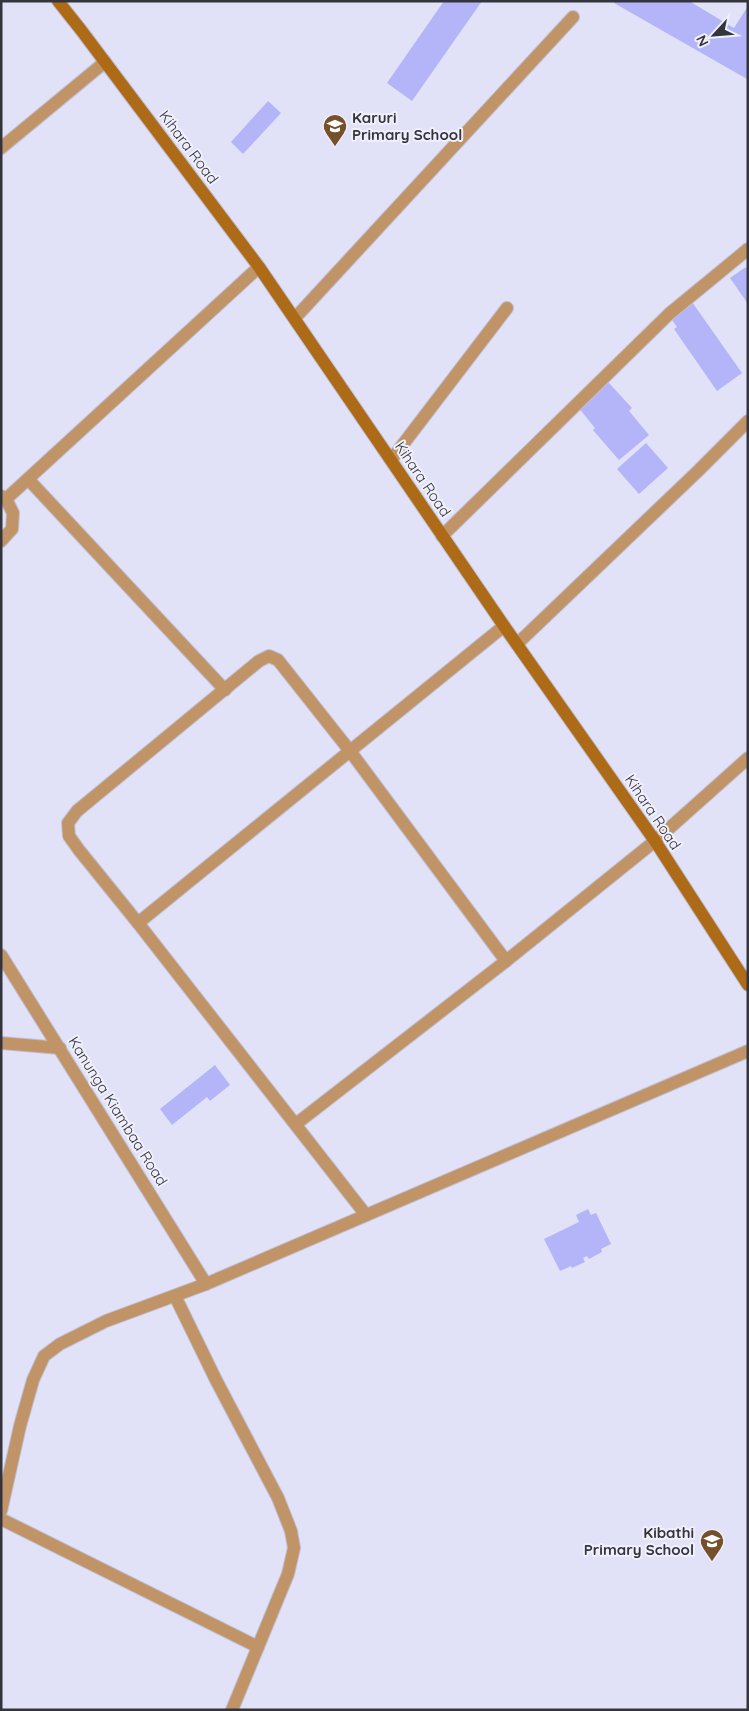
<svg xmlns="http://www.w3.org/2000/svg" width="749" height="1711" viewBox="0 0 749 1711" font-family="Quicksand,sans-serif">
<style>
.building{fill:#b4b4f9}
.lines{fill:none;stroke-linecap:round;stroke-linejoin:round}
.service-casing{stroke:#bebfd2;stroke-width:14}
.minor-casing{stroke:#bebfd2;stroke-width:14}
.secondary-casing{stroke:#bebfd2;stroke-width:14}
.service{stroke:#c19467;stroke-width:12}
.minor{stroke:#c19467;stroke-width:12}
.secondary{stroke:#ad6a17;stroke-width:12}
.labels{text-anchor:middle;dominant-baseline:central;stroke-width:4;stroke-linejoin:round;paint-order:stroke}
.poi-label{font-size:15px;font-weight:bold;fill:#34343c;stroke:#f0f0fd;text-anchor:start}
.street-label{font-size:15px;fill:#34343c;stroke:#f0f0fd}
</style>
<rect width="100%" height="100%" fill="#e1e2f7"/>
<g class="building">
<polygon points="444,1 482,1 412,101 387,83"/>
<polygon points="615,1 689,1 734,28 748,6 747,79 614,3"/>
<polygon points="268,101 281,113 243,154 231,142"/>
<polygon points="746,267 748,270 748,304 730,278"/>
<polygon points="692,302 742,373 717,391 674,329 677,327 670,317"/>
<polygon points="608,382 632,408 629,411 649,435 619,460 593,430 595,428 578,407"/>
<polygon points="646,443 668,468 639,494 617,469"/>
<polygon points="215,1065 230,1085 210,1101 207,1097 172,1125 160,1109"/>
<polygon points="588,1209 591,1215 596,1213 611,1244 601,1249 602,1252 589,1259 587,1256 583,1258 585,1262 572,1268 571,1266 560,1271 544,1239 579,1222 576,1215"/>
</g>
<g class="lines">
<g class="service-casing">
<polyline id="service" points="391,460 507,308"/>
</g>
<g class="minor-casing">
<g id="minor">
<polyline points="1,148 105,62"/>
<polyline points="295,318 573,17"/>
<polyline points="28,479 225,690"/>
<polyline points="1,496 6,499 259,267"/>
<polyline points="442,536 669,314 748,249"/>
<polyline points="1,541 12,529 13,513 6,499"/>
<polyline points="517,644 698,471 748,421"/>
<polyline points="138,923 79,850 69,836 68,823 77,811 259,661 269,656 278,660 350,751 506,961"/>
<polyline points="1,955 206,1284"/>
<polyline points="1,1043 60,1048"/>
<polyline points="296,1124 506,961 655,841 748,758"/>
<polyline points="366,1215 138,923 504,626"/>
<polyline points="175,1296 216,1380 278,1498 291,1531 294,1548 288,1574 232,1710"/>
<polyline points="1,1511 20,1426 33,1380 44,1356 60,1344 106,1321 206,1284 748,1051"/>
<polyline points="1,1519 258,1647"/>
</g>
</g>
<g class="secondary-casing">
<polyline id="secondary" points="58,1 81,30 259,267 504,626 655,841 748,985"/>
</g>
<use href="#service" class="service"/>
<use href="#minor" class="minor"/>
<use href="#secondary" class="secondary"/>
</g>
<defs>
<g id="school-pin" transform="scale(1.25)"><path d="M0 17L-7.5 6A9.5 9.5 0 1 1 7.5 6Z" fill="#75502b" stroke="#f0f0fd"/><path d="M0-5L7-2L0 1L-7-2ZM-4 1L0 2.5L4 1V4Q0 6-4 4Z" fill="#fff"/></g>
</defs>
<g fill-rule="evenodd">
<use href="#school-pin" x="335" y="126"/>
<use href="#school-pin" x="712" y="1541"/>
</g>
<g class="labels">
<g class="poi-label">
<text x="352" y="117">Karuri<tspan x="352" dy="17">Primary School</tspan></text>
<text x="694" y="1532" text-anchor="end">Kibathi<tspan x="694" dy="17">Primary School</tspan></text>
</g>
<g class="street-label">
<text transform="translate(189 147) rotate(53)">Kihara Road</text>
<text transform="translate(423 479) rotate(56)">Kihara Road</text>
<text transform="translate(653 812) rotate(56)">Kihara Road</text>
<text transform="translate(118 1111) rotate(58)">Kanunga Kiambaa Road</text>
</g>
</g>
<rect width="749" height="1711" fill="none" stroke="#34343c" stroke-width="5"/>
<g transform="translate(714 35) rotate(244)" stroke="#f0f0fd" stroke-width="4" paint-order="stroke">
<path d="M0-4L9 19L0 12L-9 19Z" fill="#34343c"/>
<text y="-8" font-size="14" font-weight="bold" text-anchor="middle" fill="#34343c">N</text>
</g>
</svg>
